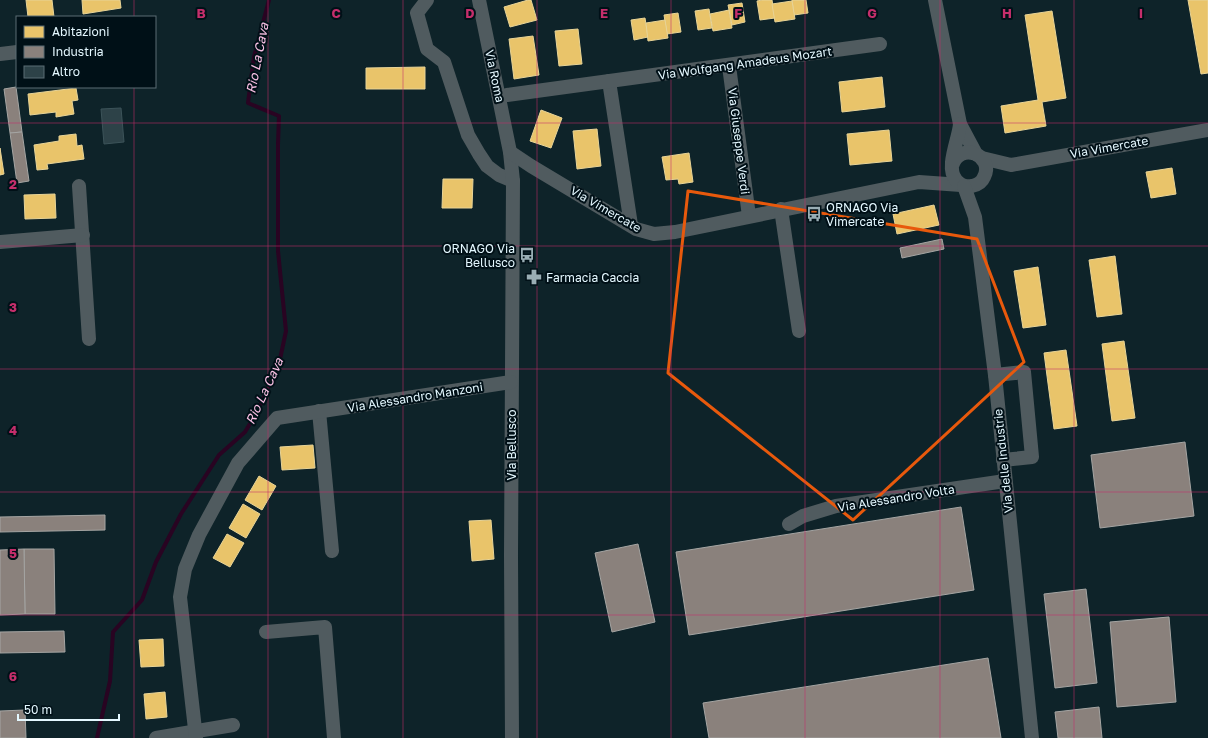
<svg xmlns="http://www.w3.org/2000/svg" width="1208" height="738" viewBox="0 0 1208 738" font-family="'Golos Text',sans-serif">
<style>
.homes{fill:#e9c46a;stroke:#e8d497}
.industry{fill:#8a817c;stroke:#a5a5a3}
.lines{fill:none;stroke-linecap:round;stroke-linejoin:round}
.stream{stroke:#290422;stroke-width:4}
.building{fill:#2d4248;stroke:#3c5359}
.street{stroke:#505b5f;stroke-width:14}
.marked{fill:none;stroke:#e8590c;stroke-width:3;stroke-linejoin:round}
.grid{fill:none;stroke:#c52e6b;stroke-width:1;stroke-opacity:0.55}
.labels{text-anchor:middle;dominant-baseline:central;stroke-width:4;stroke-linejoin:round;paint-order:stroke}
.street-label{font-size:12px;fill:#e4f8ff;stroke:#001017}
.poi-label{font-size:12px;fill:#e4f8ff;stroke:#001017;text-anchor:start}
.water-label{font-size:13px;font-style:italic;fill:#fac1e5;stroke:#001017}
.grid-label{font-size:13px;text-anchor:middle;font-weight:bold;fill:#c52e6b;stroke:#001017;stroke-width:4;stroke-linejoin:round;paint-order:stroke}
</style>
<rect width="100%" height="100%" fill="#0e2329"/>
<g class="homes">
<polygon points="26,0 52,0 54,17 28,17"/>
<polygon points="82,0 120,0 121,8 83,14"/>
<polygon points="528,0 531,0 537,20 510,27 504,7"/>
<polygon points="762,0 772,0 775,18 760,20 757,1"/>
<polygon points="792,0 806,0 808,13 794,15"/>
<polygon points="1188,0 1208,0 1208,73 1201,74"/>
<polygon points="792,1 795,19 775,22 772,4"/>
<polygon points="742,3 745,22 732,25 728,5"/>
<polygon points="709,9 712,28 698,30 695,11"/>
<polygon points="729,10 732,28 713,31 710,14"/>
<polygon points="1052,11 1066,98 1042,102 1046,126 1005,133 1001,106 1038,100 1025,15"/>
<polygon points="678,13 681,32 667,34 664,15"/>
<polygon points="645,18 648,37 634,40 631,20"/>
<polygon points="665,20 668,38 648,41 646,23"/>
<polygon points="578,29 582,64 559,66 555,31"/>
<polygon points="533,36 539,75 514,79 509,39"/>
<polygon points="425,67 425,89 366,89 366,68"/>
<polygon points="882,77 885,107 842,112 839,82"/>
<polygon points="76,88 78,100 72,101 74,114 56,117 56,112 30,115 28,94"/>
<polygon points="541,110 562,118 551,148 530,141"/>
<polygon points="597,129 601,166 577,169 573,131"/>
<polygon points="889,130 892,161 850,165 847,134"/>
<polygon points="76,134 77,146 82,145 84,159 47,164 48,169 37,170 34,145 59,141 59,136"/>
<polygon points="0,148 4,174 0,175"/>
<polygon points="689,153 693,182 679,184 678,179 666,180 662,157"/>
<polygon points="1172,168 1176,194 1151,198 1146,172"/>
<polygon points="443,179 473,179 472,208 442,208"/>
<polygon points="55,194 56,218 25,219 24,195"/>
<polygon points="934,205 939,225 897,234 893,214"/>
<polygon points="1115,256 1122,314 1097,317 1089,260"/>
<polygon points="1038,267 1046,325 1023,328 1014,271"/>
<polygon points="1124,341 1135,418 1112,421 1102,344"/>
<polygon points="1066,350 1077,426 1054,429 1044,353"/>
<polygon points="313,445 315,468 282,470 280,447"/>
<polygon points="259,476 276,486 262,510 245,500"/>
<polygon points="243,504 260,514 246,538 229,528"/>
<polygon points="491,520 494,559 472,561 469,521"/>
<polygon points="227,534 244,543 230,567 213,558"/>
<polygon points="163,639 164,666 141,667 139,640"/>
<polygon points="165,692 167,717 146,719 144,694"/>
</g>
<g class="industry">
<polygon points="16,87 22,132 10,133 4,89"/>
<polygon points="22,132 29,181 17,183 10,133"/>
<polygon points="942,239 944,249 902,258 900,248"/>
<polygon points="1185,442 1194,516 1100,528 1091,455"/>
<polygon points="961,507 974,590 689,635 676,552"/>
<polygon points="105,515 105,530 0,532 0,517"/>
<polygon points="638,544 655,622 612,632 595,553"/>
<polygon points="24,549 54,549 55,614 25,614"/>
<polygon points="24,549 25,614 0,615 0,550"/>
<polygon points="1086,589 1097,683 1055,688 1044,594"/>
<polygon points="1169,617 1176,702 1117,707 1110,622"/>
<polygon points="64,631 65,652 0,653 0,632"/>
<polygon points="988,658 1001,738 709,738 703,703"/>
<polygon points="1099,707 1102,738 1058,738 1055,712"/>
<polygon points="25,710 26,738 0,738 0,711"/>
</g>
<g class="lines">
<polyline class="stream" points="97,738 110,681 113,632 142,600 156,562 181,514 219,455 245,432 257,412 279,364 286,331 278,251 278,144 279,116 248,103 254,57 269,0"/>
</g>
<polygon class="building" points="121,108 124,142 104,144 101,109"/>
<g class="lines">
<g class="street">
<polyline points="427,0 417,13 427,49 444,62 468,135 479,154 487,166 499,175 513,181"/>
<polyline points="479,0 510,152 513,181 511,556 512,738"/>
<polyline points="935,0 960,124 976,154"/>
<polyline points="0,54 17,52"/>
<polyline points="729,66 749,216"/>
<polyline points="609,81 631,225"/>
<polyline points="507,95 880,44"/>
<polyline points="510,152 531,166 636,229 654,234 675,232 919,182 961,185"/>
<polyline points="982,158 1011,165 1208,130"/>
<path d="M952 166C960 140 995 156 984 177 982 182 977 185 972 186 966 187 960 185 956 180 945 167 959 139 960 124"/>
<polyline points="79,186 89,339"/>
<polyline points="964,186 975,217 995,375 1032,738"/>
<polyline points="781,209 799,331"/>
<polyline points="0,242 83,235"/>
<polyline points="995,375 1024,372 1032,457 1003,460"/>
<polyline points="319,411 332,551"/>
<polyline points="789,524 803,516 836,506 1005,481"/>
<polyline points="266,632 325,627 334,738"/>
<polyline points="156,738 233,725"/>
<polyline points="196,738 180,597 185,569 199,535 238,463 277,418 511,382"/>
</g>
</g>
<path class="marked" d="M688 191 977 239 1024 362 853 520 668 373Z"/>
<path class="grid" d="M134 0V17M268 0V738M403 0V738M537 0V738M671 0V738M805 0V738M940 0V738M1074 0V738M134 87V738M0 123H1208M0 246H1208M0 369H1208M0 492H1208M0 615H1208"/>
<defs>
<g id="bus-bare" transform="scale(1.2)"><path d="M-5-6H5V4H4V6H2V4H-2V6H-4V4H-5ZM-3.5-4V0h7V-4ZM-3.5 1.2v1.5H-2V1.2ZM2 1.2v1.5H3.5V1.2Z" fill="#99adb4" stroke="#001017" stroke-width="2.5" paint-order="stroke"/></g>
<g id="pharmacy-bare" transform="scale(1.2)"><path d="M-2-6h4v4h4v4h-4v4h-4v-4h-4v-4h4Z" fill="#99adb4" stroke="#001017" stroke-width="2.5" paint-order="stroke"/></g>
</defs>
<g fill-rule="evenodd">
<use href="#bus-bare" x="814" y="214"/>
<use href="#bus-bare" x="527" y="255"/>
<use href="#pharmacy-bare" x="534" y="277"/>
</g>
<g class="labels">
<g class="street-label">
<text transform="translate(745 63) rotate(-8)">Via Wolfgang Amadeus Mozart</text>
<text transform="translate(495 76) rotate(78)">Via Roma</text>
<text transform="translate(739 141) rotate(83)">Via Giuseppe Verdi</text>
<text transform="translate(1109 147) rotate(-10)">Via Vimercate</text>
<text transform="translate(606 209) rotate(30)">Via Vimercate</text>
<text transform="translate(415 397) rotate(-9)">Via Alessandro Manzoni</text>
<text transform="translate(511 445) rotate(-90)">Via Bellusco</text>
<text transform="translate(1003 461) rotate(-96)">Via delle Industrie</text>
<text transform="translate(896 498) rotate(-9)">Via Alessandro Volta</text>
</g>
<g class="poi-label">
<text x="826" y="207">ORNAGO Via<tspan x="826" dy="14">Vimercate</tspan></text>
<text x="515" y="248" text-anchor="end">ORNAGO Via<tspan x="515" dy="14">Bellusco</tspan></text>
<text x="546" y="277">Farmacia Caccia</text>
</g>
<g class="water-label">
<text transform="translate(257 58) rotate(-79)">Rio La Cava</text>
<text transform="translate(264 391) rotate(-65)">Rio La Cava</text>
</g>
</g>
<g class="grid-label">
<text x="201" y="18">B</text>
<text x="336" y="18">C</text>
<text x="470" y="18">D</text>
<text x="604" y="18">E</text>
<text x="738" y="18">F</text>
<text x="872" y="18">G</text>
<text x="1007" y="18">H</text>
<text x="1141" y="18">I</text>
<text x="13" y="189">2</text>
<text x="13" y="312">3</text>
<text x="13" y="435">4</text>
<text x="13" y="558">5</text>
<text x="13" y="681">6</text>
</g>
<rect x="16" y="16" width="140" height="72" fill="#001017" stroke="#5b6d74"/>
<rect x="24" y="26" width="20" height="12" fill="#e9c46a" stroke="#5b6d74"/>
<text x="52" y="36" font-size="12" fill="#e4f8ff">Abitazioni</text>
<rect x="24" y="46" width="20" height="12" fill="#8a817c" stroke="#5b6d74"/>
<text x="52" y="56" font-size="12" fill="#e4f8ff">Industria</text>
<rect x="24" y="66" width="20" height="12" fill="#2d4248" stroke="#5b6d74"/>
<text x="52" y="76" font-size="12" fill="#e4f8ff">Altro</text>
<path d="M18 714v6h101v-6" fill="none" stroke="#e4f8ff" stroke-width="2"/>
<text x="24" y="714" font-size="12" fill="#e4f8ff" stroke="#001017" stroke-width="3" paint-order="stroke">50 m</text>
</svg>
